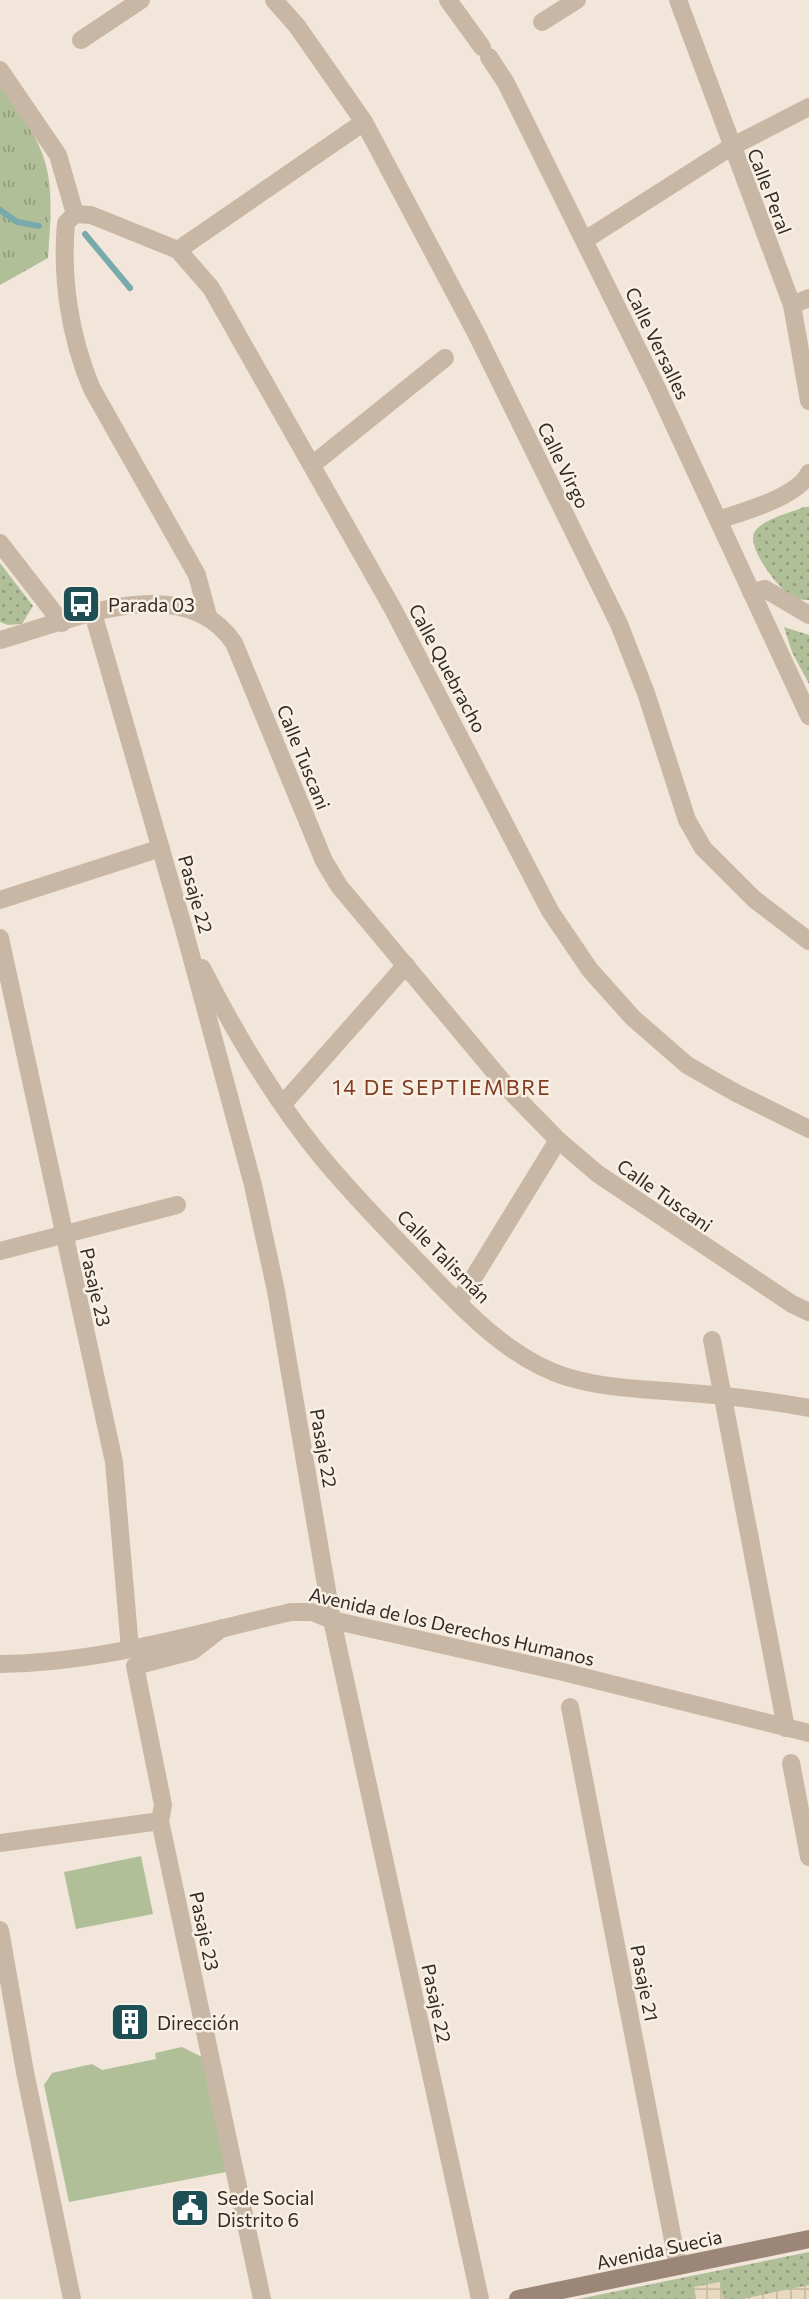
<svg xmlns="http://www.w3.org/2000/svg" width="809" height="2299" viewBox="0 0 809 2299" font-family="Commissioner,sans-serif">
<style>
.grass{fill:url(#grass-tufts)}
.park{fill:url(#park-dots)}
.pitch{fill:#b1bf99}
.plaza{fill:url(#plaza-grid)}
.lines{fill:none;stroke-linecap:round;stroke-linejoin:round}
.stream{stroke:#78a9ad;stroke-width:6}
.minor{stroke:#c8b7a5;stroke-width:18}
.tertiary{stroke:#c8b7a5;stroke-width:18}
.secondary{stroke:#9c8677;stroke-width:18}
.labels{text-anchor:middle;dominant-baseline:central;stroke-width:5;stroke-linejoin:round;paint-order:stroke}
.street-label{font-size:19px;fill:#342b26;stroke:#f9f0e5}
.poi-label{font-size:19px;fill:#342b26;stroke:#f9f0e5;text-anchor:start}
.neighbourhood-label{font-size:21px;letter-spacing:2px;fill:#823c21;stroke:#f9f0e5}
</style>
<defs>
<pattern id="grass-tufts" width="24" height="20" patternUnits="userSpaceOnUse" patternTransform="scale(1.75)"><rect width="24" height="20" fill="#b1bf99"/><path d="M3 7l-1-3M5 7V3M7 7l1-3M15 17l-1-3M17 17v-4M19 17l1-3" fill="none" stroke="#919b7d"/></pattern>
<pattern id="park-dots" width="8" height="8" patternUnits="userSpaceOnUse" patternTransform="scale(1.75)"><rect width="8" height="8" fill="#b1bf99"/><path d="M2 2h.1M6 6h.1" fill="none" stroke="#919b7d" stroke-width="1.8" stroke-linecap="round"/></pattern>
<pattern id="plaza-grid" width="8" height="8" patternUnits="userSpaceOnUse" patternTransform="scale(1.75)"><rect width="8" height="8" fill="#e9d8c0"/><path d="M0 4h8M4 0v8" fill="none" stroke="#c8baa5"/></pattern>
</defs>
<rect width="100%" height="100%" fill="#f1e6d9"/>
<path class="grass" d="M0 86C53 154 54 174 48 258L0 285Z"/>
<g class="park">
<path d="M804 507H809V600C803 600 798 600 793 597 779 590 747 548 754 533 761 519 791 513 804 507Z"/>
<polygon points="0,563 33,606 22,624 8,625 0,622"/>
<polygon points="784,627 809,635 809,684 792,652"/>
<polygon points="809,2252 809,2299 578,2299"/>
</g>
<g class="pitch">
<polygon points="141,1856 153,1914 76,1929 64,1872"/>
<polygon points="182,2047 202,2057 226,2172 69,2202 44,2085 52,2073 92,2064 102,2070 156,2059 155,2053"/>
</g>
<g class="plaza">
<polygon points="720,2282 723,2299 696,2299 694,2287"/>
<polygon points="809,2285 809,2299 742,2299"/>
</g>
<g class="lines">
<g class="stream">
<polyline points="0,210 17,222 39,226"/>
<polyline points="85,234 130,288"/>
</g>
<g class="minor">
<polyline points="678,0 792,305 809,401"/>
<polyline points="542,22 577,0"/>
<polyline points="81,40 141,0"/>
<polyline points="0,70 58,155 75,214"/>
<polyline points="75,214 91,215 178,250 211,288 393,609 550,911 590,970 633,1018 687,1065 736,1093 809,1129"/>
<path d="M75 214 66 223C61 278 70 338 92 389L197 575 208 616"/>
<polyline points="585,240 731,147 809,107"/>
<polyline points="178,250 364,122"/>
<polyline points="792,305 809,298"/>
<polyline points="312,465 445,358"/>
<path d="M718 520C742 512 798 497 809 473"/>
<polyline points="0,543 62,623"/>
<polyline points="751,592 765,589 809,615"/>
<polyline points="93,613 185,933 253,1185 276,1291 332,1620 480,2299"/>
<path d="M0 640C69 621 183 568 234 643L324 861 339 886 513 1094 558 1140 598 1174 792 1304 809 1312"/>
<polyline points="0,900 161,848"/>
<polyline points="0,938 114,1462 130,1649"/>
<path d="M202 968C236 1035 276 1102 324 1160 355 1197 388 1231 421 1265 462 1308 509 1359 567 1377 603 1388 641 1389 678 1392 722 1395 765 1400 809 1408"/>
<polyline points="283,1104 406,965"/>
<polyline points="0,1251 177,1205"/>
<polyline points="458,1303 558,1140"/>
<polyline points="712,1340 786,1728"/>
<polyline points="222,1628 192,1651 135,1666 163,1805 160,1821 262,2299"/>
<polyline points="570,1707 678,2266"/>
<polyline points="791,1763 809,1857"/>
<polyline points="0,1843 160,1821"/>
<polyline points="0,1930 25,2072 72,2299"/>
</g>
<g class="tertiary">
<polyline points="274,0 297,26 364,122 476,333 619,624 646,693 687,820 703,848 754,899 809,941"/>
<polyline points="448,0 482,47"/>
<polyline points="489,57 506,83 654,382 809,716"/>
<path d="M0 1664C99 1663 195 1634 291 1612H312L332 1620 563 1672 809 1733"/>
</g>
<polyline class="secondary" points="518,2299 809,2239"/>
</g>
<defs>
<g id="bus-square" transform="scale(2.0125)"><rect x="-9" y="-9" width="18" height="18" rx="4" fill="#1d4f55" stroke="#f9f0e5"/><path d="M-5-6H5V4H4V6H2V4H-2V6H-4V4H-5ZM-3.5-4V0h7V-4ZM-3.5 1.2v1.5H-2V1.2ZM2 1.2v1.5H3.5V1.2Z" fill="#fff"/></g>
<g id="building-square" transform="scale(2.0125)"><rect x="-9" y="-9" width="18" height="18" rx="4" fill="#1d4f55" stroke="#f9f0e5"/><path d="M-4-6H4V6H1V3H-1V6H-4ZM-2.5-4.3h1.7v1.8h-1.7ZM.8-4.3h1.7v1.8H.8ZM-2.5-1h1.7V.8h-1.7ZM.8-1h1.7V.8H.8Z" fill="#fff"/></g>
<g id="civic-square" transform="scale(2.0125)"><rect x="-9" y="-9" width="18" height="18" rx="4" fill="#1d4f55" stroke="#f9f0e5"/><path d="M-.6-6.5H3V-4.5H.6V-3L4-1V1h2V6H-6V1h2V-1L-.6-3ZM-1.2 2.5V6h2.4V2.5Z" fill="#fff"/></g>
</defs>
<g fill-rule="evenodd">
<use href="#bus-square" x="81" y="604"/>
<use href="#building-square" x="130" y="2022"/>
<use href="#civic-square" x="190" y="2208"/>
</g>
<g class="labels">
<g class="street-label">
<text transform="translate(770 191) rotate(69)">Calle Peral</text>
<text transform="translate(658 343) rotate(64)">Calle Versalles</text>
<text transform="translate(564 465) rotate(64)">Calle Virgo</text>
<text transform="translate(448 668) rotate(62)">Calle Quebracho</text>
<text transform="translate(304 757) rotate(68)">Calle Tuscani</text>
<text transform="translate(196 894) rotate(74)">Pasaje 22</text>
<text transform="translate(665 1195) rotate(35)">Calle Tuscani</text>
<text transform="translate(444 1256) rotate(45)">Calle Talismán</text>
<text transform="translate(96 1287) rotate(77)">Pasaje 23</text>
<text transform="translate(324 1448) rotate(80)">Pasaje 22</text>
<text transform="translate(452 1626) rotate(13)">Avenida de los Derechos Humanos</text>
<text transform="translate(205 1931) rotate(78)">Pasaje 23</text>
<text transform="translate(645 1983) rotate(79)">Pasaje 21</text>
<text transform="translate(437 2003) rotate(78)">Pasaje 22</text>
<text transform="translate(659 2249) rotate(-12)">Avenida Suecia</text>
</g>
<g class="poi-label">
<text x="108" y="604">Parada 03</text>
<text x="157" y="2022">Dirección</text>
<text x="217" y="2197">Sede Social<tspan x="217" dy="22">Distrito 6</tspan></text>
</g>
<g class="neighbourhood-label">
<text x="442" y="1086">14 DE SEPTIEMBRE</text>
</g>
</g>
</svg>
